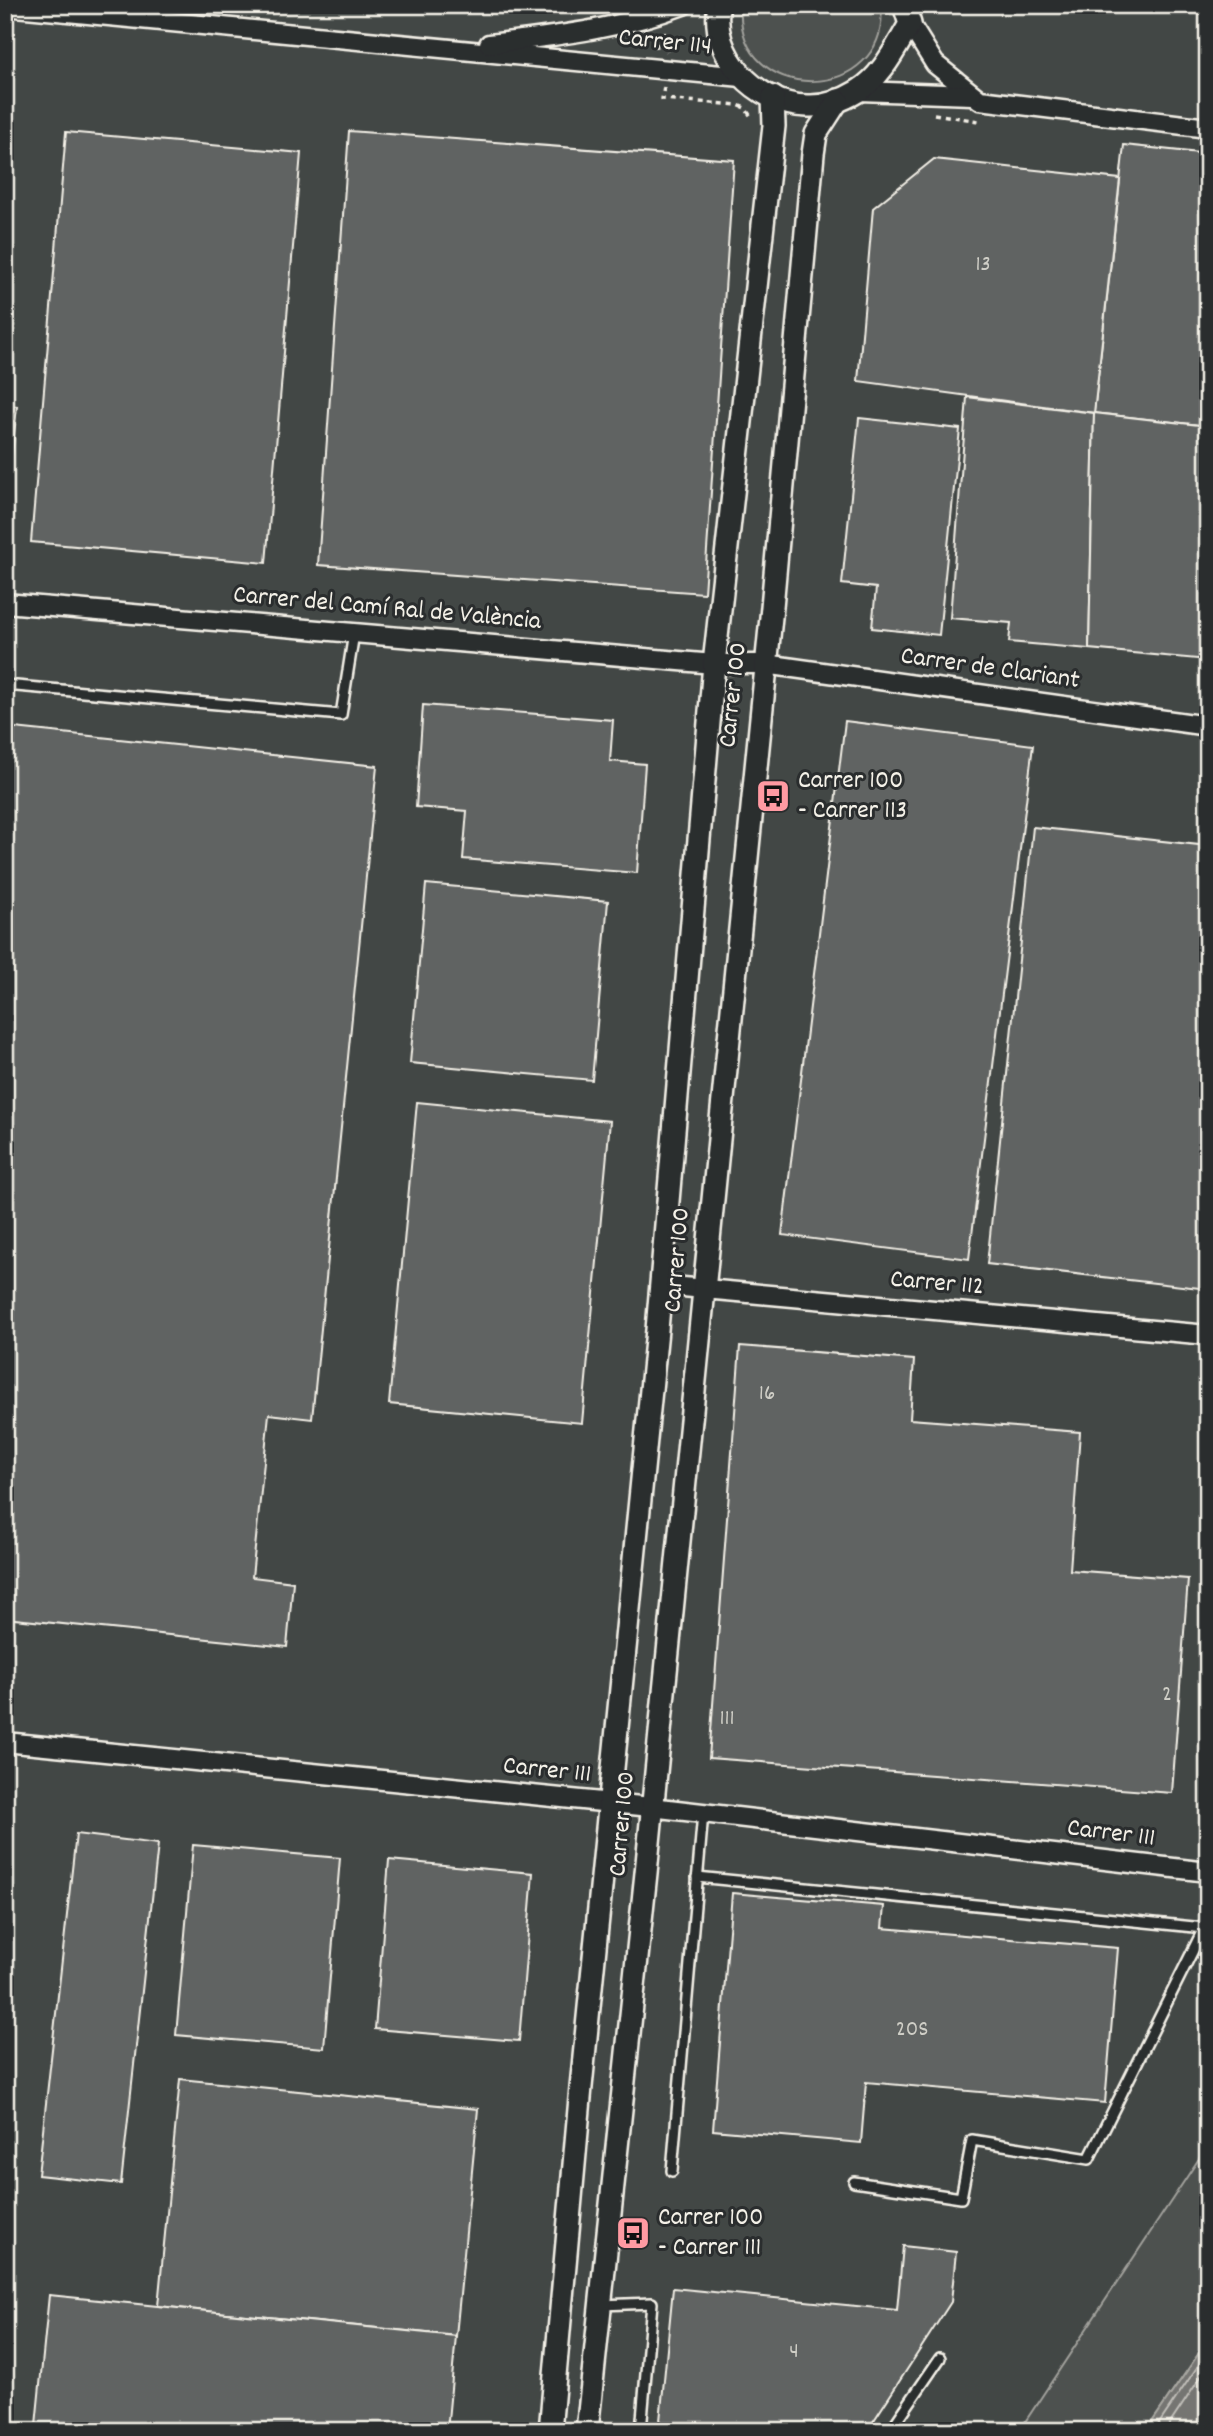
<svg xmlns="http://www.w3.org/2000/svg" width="1213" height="2436" viewBox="0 0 1213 2436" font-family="Dekko,sans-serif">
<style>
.built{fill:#434645}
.green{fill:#4e514f;stroke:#a1a19c;stroke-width:2}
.water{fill:#757572;stroke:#a8a7a1;stroke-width:2}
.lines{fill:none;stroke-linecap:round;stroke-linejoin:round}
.shore{stroke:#c1bfb9;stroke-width:2}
.building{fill:#616362;stroke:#f4f1e8;stroke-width:2}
.service-casing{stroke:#f4f1e8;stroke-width:14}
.minor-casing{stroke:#f4f1e8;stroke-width:23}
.tertiary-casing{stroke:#f4f1e8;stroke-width:26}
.path{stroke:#f4f1e8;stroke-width:3.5;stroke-dasharray:5 5;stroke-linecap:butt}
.service{stroke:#2a2d2e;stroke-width:9}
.minor{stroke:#2a2d2e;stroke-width:18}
.tertiary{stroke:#2a2d2e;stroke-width:21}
.labels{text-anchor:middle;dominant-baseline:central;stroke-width:6;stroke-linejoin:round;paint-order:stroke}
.number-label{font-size:23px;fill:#cfcec6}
.street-label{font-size:26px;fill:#f4f1e8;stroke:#2a2d2e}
.poi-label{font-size:26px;fill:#f4f1e8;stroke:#2a2d2e;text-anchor:start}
</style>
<rect width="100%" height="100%" fill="#363939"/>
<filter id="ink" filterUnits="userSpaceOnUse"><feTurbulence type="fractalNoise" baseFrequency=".0143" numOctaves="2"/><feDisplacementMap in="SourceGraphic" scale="14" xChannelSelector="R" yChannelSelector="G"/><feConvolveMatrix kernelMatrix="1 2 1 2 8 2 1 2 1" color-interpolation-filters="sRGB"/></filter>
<g filter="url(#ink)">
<polygon class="built" points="5,5 1208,5 1208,2145 1019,2431 5,2431"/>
<g class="green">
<path d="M741 5H881C892 104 734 109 741 5Z"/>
<polygon points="1208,2145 1208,2340 1146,2431 1019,2431"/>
</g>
<polygon class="water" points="1208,2340 1208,2431 1146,2431"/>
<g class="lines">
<g class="shore">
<polyline points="1154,2431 1208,2351"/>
<polyline points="1165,2431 1208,2366"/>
</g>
</g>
<g class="building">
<polygon points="5,70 13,71 7,139 5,138"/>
<polygon points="349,131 734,160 704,593 318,565"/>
<polygon points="66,132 301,153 266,563 31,542"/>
<polygon points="1124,145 1208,154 1208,426 1094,413"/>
<polygon points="934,159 1120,179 1094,413 858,381 873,208"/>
<polygon points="967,397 1094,413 1089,649 1009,642 1011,623 950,618"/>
<polygon points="5,405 17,406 5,526"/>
<polygon points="1094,413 1208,426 1208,660 1089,649"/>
<polygon points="859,418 960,429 939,635 872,628 876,588 842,584"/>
<polygon points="423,705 613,720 610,761 645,764 637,873 463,859 467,811 416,807"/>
<polygon points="845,721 1033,745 969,1259 782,1235"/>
<polygon points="5,727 377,766 312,1419 269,1414 252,1577 293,1582 287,1647 5,1618"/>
<polygon points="1033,827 1208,846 1208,1289 987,1264"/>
<polygon points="426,884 608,901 592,1080 410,1063"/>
<polygon points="417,1102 610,1121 582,1423 389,1404"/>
<polygon points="740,1346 914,1360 910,1419 1080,1432 1070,1570 1188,1579 1172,1793 709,1758"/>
<polygon points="5,1824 12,1825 5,1892"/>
<polygon points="76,1834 158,1844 121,2184 38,2175"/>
<polygon points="193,1845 340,1858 324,2048 176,2035"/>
<polygon points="389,1860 533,1873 519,2041 375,2029"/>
<polygon points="732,1893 884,1906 882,1928 1118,1948 1105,2103 866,2082 861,2143 713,2130"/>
<polygon points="180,2079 478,2109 456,2336 158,2306"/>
<polygon points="903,2246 956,2252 951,2302 867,2431 766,2431 698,2423 698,2431 659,2431 673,2288 897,2310"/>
<polygon points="49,2295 456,2336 447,2431 91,2431 36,2425"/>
</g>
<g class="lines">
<g class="service-casing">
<g id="service">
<polyline points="5,685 341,715 354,633"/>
<polyline points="697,1877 1204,1928 1089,2159 972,2140 961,2198 854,2182"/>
<polyline points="672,2171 703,1813"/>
<polyline points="601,2305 652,2303 641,2431"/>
<polyline points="890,2431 940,2358"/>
</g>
</g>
<g class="minor-casing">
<g id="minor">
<polyline points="5,6 742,77"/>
<polyline points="910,24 935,64 980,100 1208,128"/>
<path d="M489 44C555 36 621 29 683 5"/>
<polyline points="859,91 972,95"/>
<polyline points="5,603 714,664 765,664 1208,726"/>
<polyline points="661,1285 1208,1335"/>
<polyline points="5,1742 651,1807 1208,1872"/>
</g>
</g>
<g class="tertiary-casing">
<g id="tertiary">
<path d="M719 5C709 55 757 105 807 106 824 107 843 100 858 91 882 77 896 47 910 24L904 5"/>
<polyline points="550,2431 581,2087 657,1330 714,664 774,126 773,97"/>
<polyline points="587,2431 646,1873 772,607 813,154 816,134 838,100"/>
</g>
</g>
<g class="path">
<polyline points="664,32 667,52"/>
<polyline points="655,33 657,50"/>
<polyline points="664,87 662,99 738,105 745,108 752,118"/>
<polyline points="934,114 979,121 980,119"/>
</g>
<use href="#service" class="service"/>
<use href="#minor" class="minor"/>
<use href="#tertiary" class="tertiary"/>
</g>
</g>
<defs>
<g id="bus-square" transform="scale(1.75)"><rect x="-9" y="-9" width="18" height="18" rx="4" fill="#ff9aa2" stroke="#2a2d2e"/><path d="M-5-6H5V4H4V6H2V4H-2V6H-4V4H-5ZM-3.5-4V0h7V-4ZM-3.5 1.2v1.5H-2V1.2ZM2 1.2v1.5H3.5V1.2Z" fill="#111"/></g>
</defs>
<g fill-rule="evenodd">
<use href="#bus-square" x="773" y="796"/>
<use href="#bus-square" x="633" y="2233"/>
</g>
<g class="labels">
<g class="number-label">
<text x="983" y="265">13</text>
<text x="767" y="1394">16</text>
<text x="1167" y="1695">2</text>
<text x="727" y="1719">111</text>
<text x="912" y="2030">20S</text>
<text x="794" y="2352">4</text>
</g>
<g class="street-label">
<text transform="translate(665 43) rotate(6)">Carrer 114</text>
<text transform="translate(387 609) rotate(5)">Carrer del Camí Ral de València</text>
<text transform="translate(990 669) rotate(8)">Carrer de Clariant</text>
<text transform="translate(734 695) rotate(-84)">Carrer 100</text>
<text transform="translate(678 1260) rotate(-85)">Carrer 100</text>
<text transform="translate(937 1284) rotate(5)">Carrer 112</text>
<text transform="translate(547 1771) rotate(6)">Carrer 111</text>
<text transform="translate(623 1824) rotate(-85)">Carrer 100</text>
<text transform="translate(1111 1834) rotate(7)">Carrer 111</text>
</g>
<g class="poi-label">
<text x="798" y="781">Carrer 100<tspan x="798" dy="30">- Carrer 113</tspan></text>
<text x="658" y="2218">Carrer 100<tspan x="658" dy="30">- Carrer 111</tspan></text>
</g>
</g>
<rect width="1213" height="2436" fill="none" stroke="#2a2d2e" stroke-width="28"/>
<rect x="14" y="14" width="1185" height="2408" fill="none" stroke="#f4f1e8" stroke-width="2.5" filter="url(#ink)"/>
</svg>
